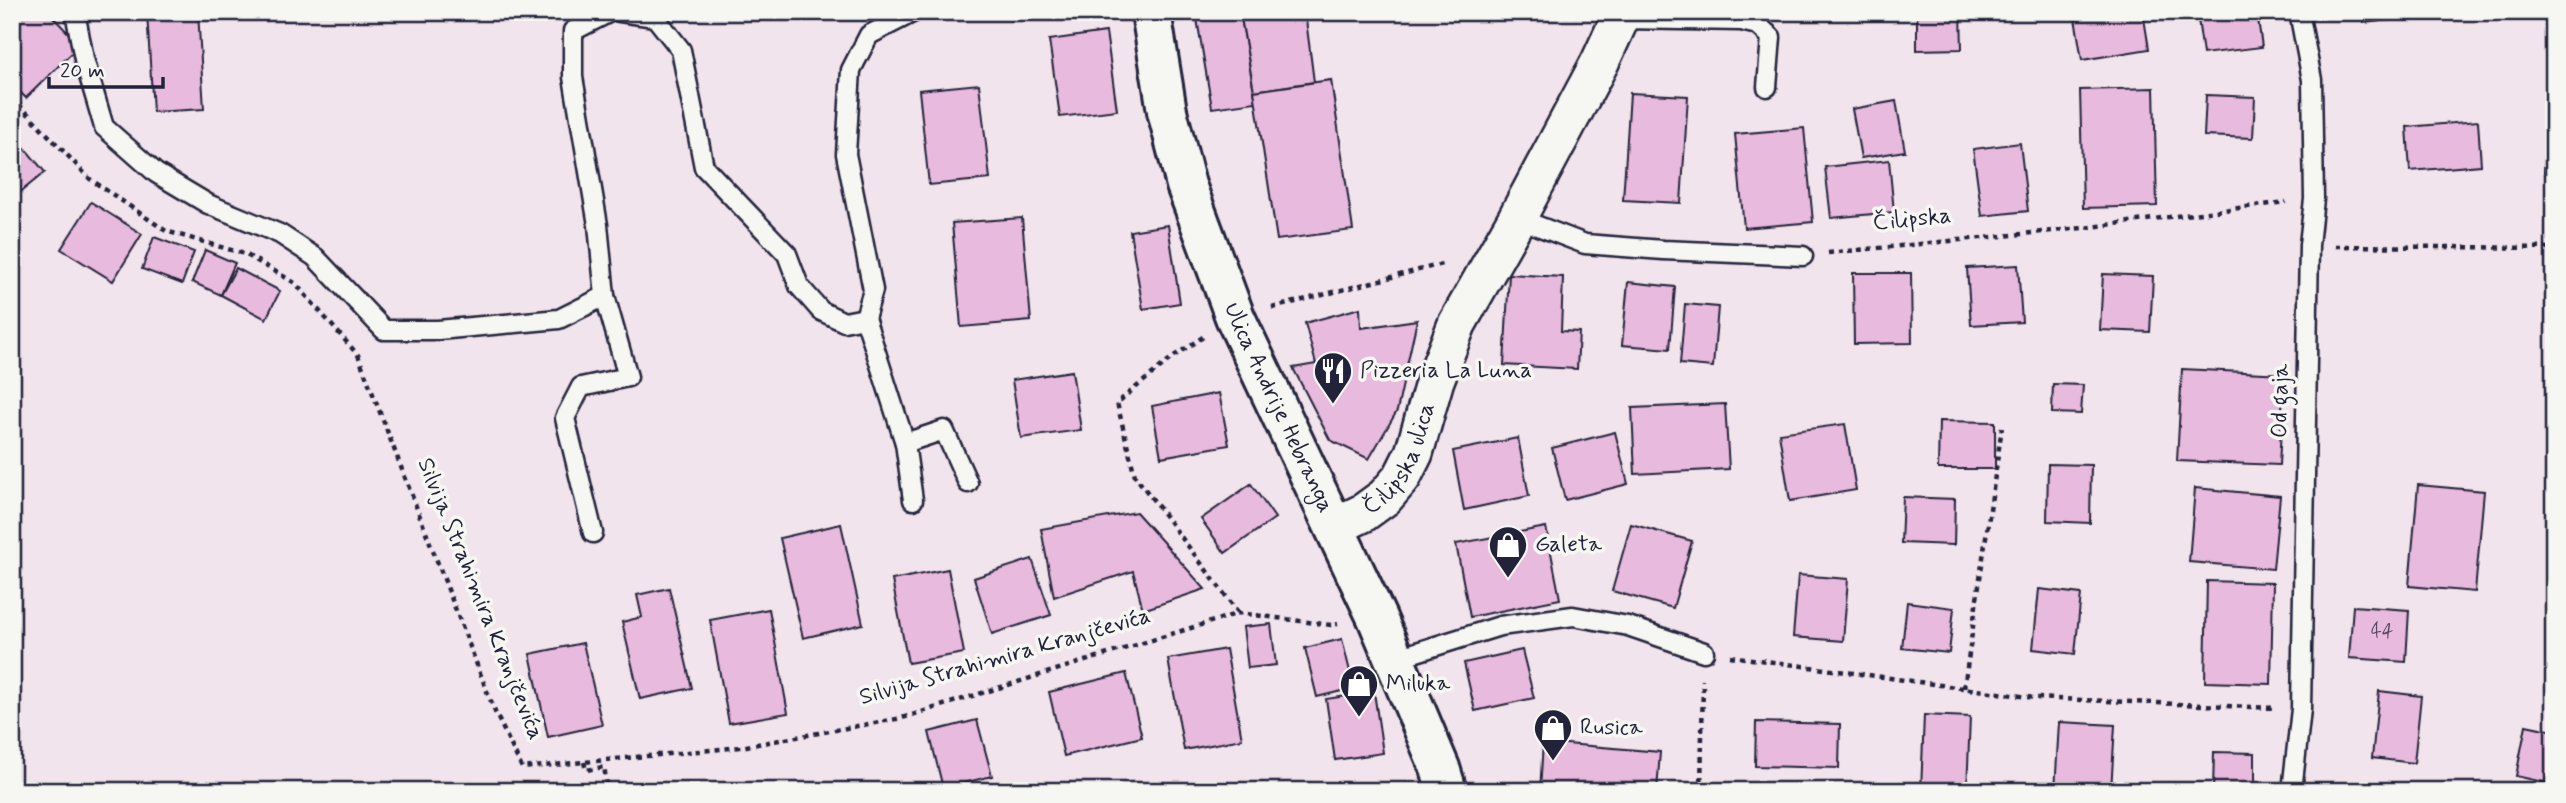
<svg xmlns="http://www.w3.org/2000/svg" width="2566" height="803" viewBox="0 0 2566 803" font-family="Mynerve,sans-serif">
<style>
.building{fill:#e8badd;stroke:#22223b;stroke-width:2}
.lines{fill:none;stroke-linecap:round;stroke-linejoin:round}
.service-casing{stroke:#22223b;stroke-width:23}
.minor-casing{stroke:#22223b;stroke-width:42}
.tertiary-casing{stroke:#22223b;stroke-width:44}
.path{stroke:#22223b;stroke-width:4.5;stroke-dasharray:5 5;stroke-linecap:butt}
.service{stroke:#f6f6f2;stroke-width:18}
.minor{stroke:#f6f6f2;stroke-width:37}
.tertiary{stroke:#f6f6f2;stroke-width:38}
.labels{text-anchor:middle;dominant-baseline:central;stroke-width:7;stroke-linejoin:round;paint-order:stroke}
.number-label{font-size:19px;fill:#544864}
.street-label{font-size:23px;fill:#22223b;stroke:#f6f6f2}
.poi-label{font-size:23px;fill:#22223b;stroke:#f6f6f2;text-anchor:start}
</style>
<rect width="100%" height="100%" fill="#f2e4ec"/>
<filter id="ink" filterUnits="userSpaceOnUse"><feTurbulence type="fractalNoise" baseFrequency=".0143" numOctaves="2"/><feDisplacementMap in="SourceGraphic" scale="14" xChannelSelector="R" yChannelSelector="G"/><feConvolveMatrix kernelMatrix="1 2 1 2 8 2 1 2 1" color-interpolation-filters="sRGB"/></filter>
<g filter="url(#ink)">
<g class="building">
<polygon points="12,12 48,12 80,45 26,98 12,84"/>
<polygon points="147,12 198,12 204,109 153,112"/>
<polygon points="1204,12 1240,12 1256,102 1212,108 1196,13"/>
<polygon points="1240,12 1305,12 1314,82 1254,91"/>
<polygon points="1917,12 1961,12 1962,49 1917,50"/>
<polygon points="2074,12 2143,12 2149,49 2082,60"/>
<polygon points="2197,12 2257,12 2262,47 2203,54"/>
<polygon points="2363,12 2398,12 2399,19 2364,23"/>
<polygon points="1106,32 1117,110 1060,117 1049,40"/>
<polygon points="1331,80 1353,230 1277,240 1254,91"/>
<polygon points="979,84 990,179 929,185 919,90"/>
<polygon points="2551,86 2554,86 2554,173 2544,172"/>
<polygon points="2154,88 2157,206 2083,208 2080,90"/>
<polygon points="1630,93 1688,96 1681,203 1623,200"/>
<polygon points="2206,95 2255,97 2253,138 2204,136"/>
<polygon points="1896,101 1905,151 1861,158 1852,109"/>
<polygon points="2478,121 2481,165 2410,171 2407,127"/>
<polygon points="1804,128 1813,222 1744,228 1735,134"/>
<polygon points="12,133 45,172 12,199"/>
<polygon points="2020,143 2028,211 1982,216 1973,149"/>
<polygon points="1889,160 1894,212 1831,218 1825,167"/>
<polygon points="91,202 142,234 113,281 61,249"/>
<polygon points="1022,218 1031,321 961,327 952,223"/>
<polygon points="1168,225 1180,303 1143,309 1130,231"/>
<polygon points="154,237 194,252 182,284 142,269"/>
<polygon points="205,250 235,263 221,295 192,282"/>
<polygon points="2018,265 2022,322 1971,325 1967,268"/>
<polygon points="236,268 280,291 266,319 221,295"/>
<polygon points="1853,273 1911,273 1912,343 1854,344"/>
<polygon points="1509,274 1563,277 1561,331 1579,332 1577,369 1504,365"/>
<polygon points="2103,274 2153,276 2150,332 2100,330"/>
<polygon points="1628,282 1675,287 1670,349 1622,345"/>
<polygon points="1685,304 1718,307 1713,367 1680,364"/>
<polygon points="1360,308 1361,328 1417,320 1397,411 1369,459 1330,440 1293,368 1316,364 1305,323"/>
<polygon points="2182,369 2284,374 2279,465 2177,461"/>
<polygon points="1072,371 1081,430 1021,438 1012,380"/>
<polygon points="2053,384 2083,385 2081,414 2052,413"/>
<polygon points="1219,393 1229,445 1161,457 1152,406"/>
<polygon points="1725,404 1729,469 1635,474 1632,408"/>
<polygon points="1939,421 1995,422 1995,469 1938,469"/>
<polygon points="1845,424 1856,490 1790,501 1779,433"/>
<polygon points="1615,432 1628,484 1565,500 1552,448"/>
<polygon points="1518,438 1529,496 1464,510 1453,451"/>
<polygon points="2048,464 2091,465 2090,523 2047,521"/>
<polygon points="1251,484 1275,518 1225,553 1201,519"/>
<polygon points="2418,485 2484,491 2475,592 2409,586"/>
<polygon points="2195,488 2280,496 2273,569 2189,562"/>
<polygon points="1903,497 1955,499 1954,545 1901,543"/>
<polygon points="1136,512 1205,589 1143,610 1133,571 1054,597 1041,529"/>
<polygon points="841,524 863,624 803,638 780,538"/>
<polygon points="1631,524 1692,541 1673,608 1612,591"/>
<polygon points="1546,527 1560,599 1470,617 1456,544"/>
<polygon points="1032,559 1051,615 992,634 974,578"/>
<polygon points="948,569 964,653 908,663 892,580"/>
<polygon points="1798,575 1848,579 1843,641 1793,637"/>
<polygon points="2207,581 2273,583 2271,684 2205,682"/>
<polygon points="669,588 692,688 640,699 622,622 642,617 637,595"/>
<polygon points="2039,589 2081,594 2075,654 2033,649"/>
<polygon points="1907,602 1954,608 1949,653 1902,648"/>
<polygon points="2353,606 2409,610 2406,662 2349,658"/>
<polygon points="769,609 788,713 729,723 710,620"/>
<polygon points="1271,624 1276,665 1248,668 1243,627"/>
<polygon points="1342,639 1354,688 1317,697 1305,648"/>
<polygon points="583,643 602,725 548,737 530,654"/>
<polygon points="1226,649 1242,739 1184,750 1168,659"/>
<polygon points="1522,650 1534,698 1475,711 1464,663"/>
<polygon points="1126,673 1142,737 1064,756 1049,692"/>
<polygon points="2379,691 2421,696 2414,763 2372,758"/>
<polygon points="1374,692 1383,753 1335,760 1326,699"/>
<polygon points="1924,715 1970,717 1967,791 1921,791"/>
<polygon points="977,720 992,776 943,788 929,732"/>
<polygon points="1756,722 1840,724 1839,768 1755,766"/>
<polygon points="2059,722 2115,725 2111,791 2055,791"/>
<polygon points="2526,725 2554,731 2554,752 2547,783 2516,776"/>
<polygon points="1543,742 1660,752 1657,791 1540,791"/>
<polygon points="2214,752 2255,753 2255,791 2213,791"/>
</g>
<g class="lines">
<g class="service-casing">
<g id="service">
<polyline points="75,12 84,59 104,127 156,173 208,204 280,234 315,257 384,330 438,330 559,319 605,296 598,225 573,77 573,31 610,12"/>
<polyline points="620,12 655,17 681,50 704,167 787,254 799,286 821,311 844,322 865,318"/>
<polyline points="1621,19 1741,21 1758,25 1771,37 1767,87"/>
<polyline points="1517,218 1585,244 1663,250 1803,256"/>
<polyline points="865,318 873,290 846,154 851,70 869,35 914,12"/>
<polyline points="865,318 905,443 913,500"/>
<polyline points="905,443 944,430 968,483"/>
<polyline points="593,533 565,418 581,387 628,377 605,296"/>
<polyline points="1394,659 1500,626 1573,616 1628,626 1704,652"/>
<polyline points="2292,791 2301,709 2309,245 2314,199 2312,80 2299,12"/>
</g>
</g>
<g class="minor-casing">
<g id="minor">
<path id="s1" d="M1334 527 1363 513 1385 497 1402 477 1414 453 1435 380 1457 324 1517 218 1600 62 1623 12"/>
</g>
</g>
<g class="tertiary-casing">
<g id="tertiary">
<path id="s2" d="M1151 12 1167 111 1186 185 1235 317 1377 618 1440 768 1447 791"/>
</g>
</g>
<g class="path">
<polyline points="1496,12 1497,15 1581,15"/>
<polyline points="12,97 90,179 166,231 245,254 295,283 358,355 495,712 522,768 741,747 902,718 1239,613 1331,625 1338,624"/>
<polyline points="2335,246 2554,248"/>
<polyline points="1828,253 2083,228 2286,202"/>
<polyline points="1272,308 1446,263"/>
<polyline points="1203,337 1174,356 1117,403 1135,476 1238,612"/>
<polyline points="1730,656 2035,698 2275,708"/>
<polyline points="1964,688 2002,427"/>
<polyline points="584,762 586,770 604,767 608,791"/>
<polyline points="1701,791 1703,680"/>
</g>
<use href="#service" class="service"/>
<use href="#minor" class="minor"/>
<use href="#tertiary" class="tertiary"/>
</g>
</g>
<defs>
<g id="restaurant-pin" transform="scale(2.0125)"><path d="M0 17L-7.5 6A9.5 9.5 0 1 1 7.5 6Z" fill="#22223b" stroke="#f6f6f2"/><path d="M-5-6h1v4h1v-4h1v4h1v-4h1v5L-1.5 .5V6h-2V.5L-5-1ZM5-6V6H3V1.5H1.5Q1.5-4 5-6Z" fill="#fff"/></g>
<g id="shop-pin" transform="scale(2.0125)"><path d="M0 17L-7.5 6A9.5 9.5 0 1 1 7.5 6Z" fill="#22223b" stroke="#f6f6f2"/><path d="M-5-2.5h2.3a2.7 3.5 0 0 1 5.4 0H5L5.5 6h-11ZM-1.5-2.5h3a1.5 2.3 0 0 0-3 0Z" fill="#fff"/></g>
</defs>
<g fill-rule="evenodd">
<use href="#restaurant-pin" x="1333" y="371"/>
<use href="#shop-pin" x="1508" y="545"/>
<use href="#shop-pin" x="1359" y="684"/>
<use href="#shop-pin" x="1553" y="728"/>
</g>
<g class="labels">
<g class="number-label">
<text x="2382" y="631">44</text>
</g>
<g class="street-label">
<text transform="translate(1912 220) rotate(-6)">Čilipska</text>
<text transform="translate(2281 401) rotate(-89)">Od gaja</text>
<text stroke="none"><textPath href="#s2" startOffset="418">Ulica Andrije Hebranga</textPath></text>
<text stroke="none"><textPath href="#s1" startOffset="100">Čilipska ulica</textPath></text>
<text transform="translate(480 599) rotate(68)">Silvija Strahimira Kranjčevića</text>
<text transform="translate(1005 657) rotate(-16)">Silvija Strahimira Kranjčevića</text>
</g>
<g class="poi-label">
<text x="1360" y="371">Pizzeria La Luna</text>
<text x="1535" y="545">Galeta</text>
<text x="1386" y="684">Miluka</text>
<text x="1580" y="728">Rusica</text>
</g>
</g>
<rect width="2566" height="803" fill="none" stroke="#f6f6f2" stroke-width="42"/>
<rect x="21" y="21" width="2524" height="761" fill="none" stroke="#22223b" stroke-width="2.5" filter="url(#ink)"/>
<path d="M49 77v10h114v-10" fill="none" stroke="#22223b" stroke-width="3.5"/>
<text x="60" y="77" font-size="21" fill="#22223b" stroke="#f6f6f2" stroke-width="5" paint-order="stroke">20 m</text>
</svg>
